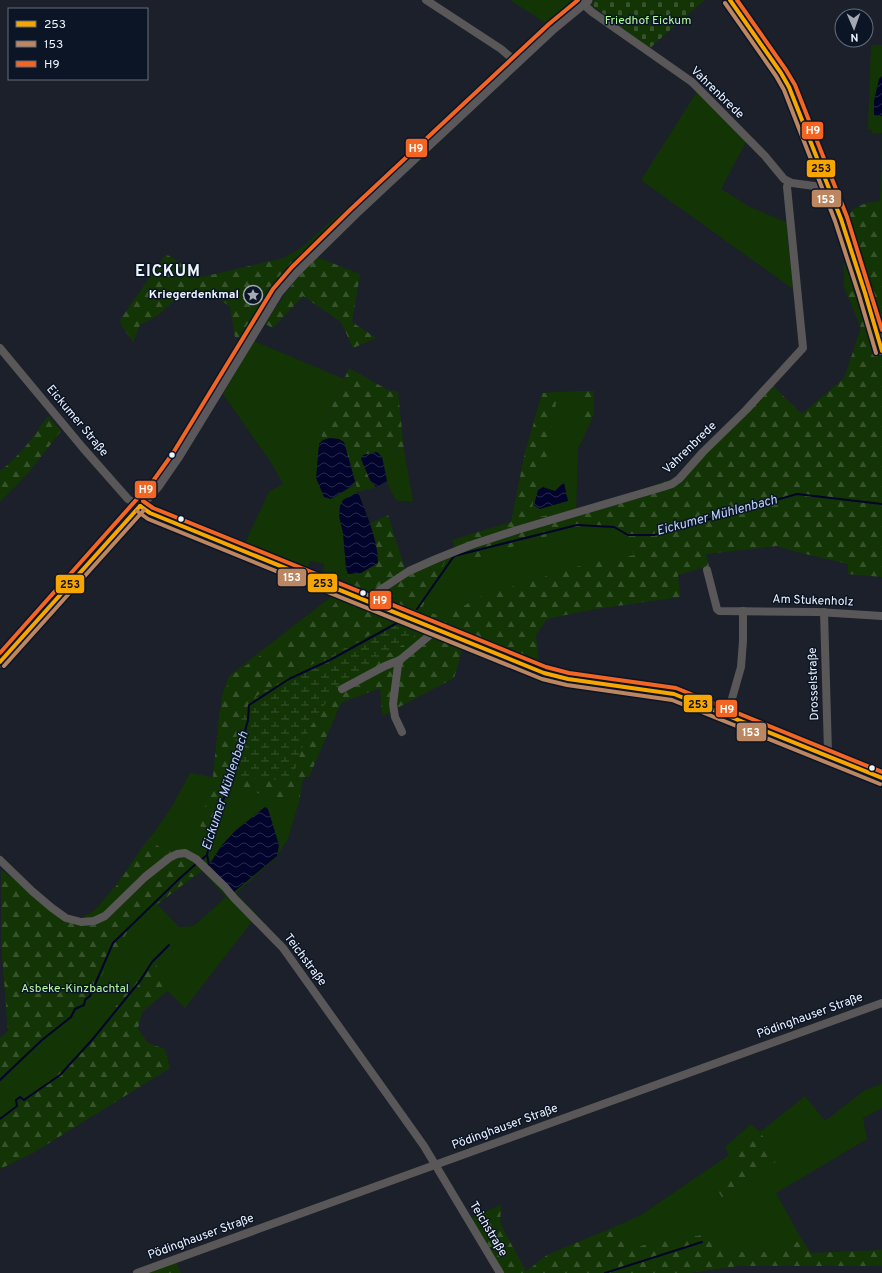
<svg xmlns="http://www.w3.org/2000/svg" width="882" height="1273" viewBox="0 0 882 1273" font-family="Overpass,sans-serif">
<style>
.green{fill:#133506;fill-rule:evenodd}
.forest{fill:url(#forest-firs);fill-rule:evenodd}
.wetland{fill:url(#wetland-marsh)}
.cemetery{fill:url(#cemetery-stones)}
.water{fill:url(#water-waves)}
.lines{fill:none;stroke-linecap:round;stroke-linejoin:round}
.stream{stroke:#02042c;stroke-width:2}
.minor{stroke:#5a5758;stroke-width:8}
.major{stroke:#5b585b;stroke-width:11}
.bus-1-casing{stroke:#0c1526;stroke-width:7}
.bus-2-casing{stroke:#0c1526;stroke-width:7}
.bus-3-casing{stroke:#0c1526;stroke-width:7}
.bus-1{stroke:#f7a600;stroke-width:4}
.bus-2{stroke:#bb8660;stroke-width:4}
.bus-3{stroke:#f26522;stroke-width:4}
.bus-dot{fill:#eef4fe;stroke:#0c1526;stroke-width:1.5}
.labels{text-anchor:middle;dominant-baseline:central;stroke-width:3;stroke-linejoin:round;paint-order:stroke}
.park-label{font-size:12px;fill:#b3fa9b;stroke:#0c1526}
.street-label{font-size:12px;fill:#eef4fe;stroke:#0c1526}
.poi-label{font-size:12px;font-weight:bold;fill:#eef4fe;stroke:#0c1526;text-anchor:end}
.water-label{font-size:13px;font-style:italic;fill:#bfd5fb;stroke:#0c1526}
.district-label{font-size:16px;font-weight:bold;letter-spacing:1px;fill:#eef4fe;stroke:#0c1526}
.line-badge{stroke:#0c1526;stroke-width:1.5}
.badge-label{font-size:11px;text-anchor:middle;font-weight:bold;fill:#fff}
.pale-badge-label{font-size:11px;text-anchor:middle;font-weight:bold;fill:#111}
</style>
<defs>
<pattern id="forest-firs" width="22" height="20" patternUnits="userSpaceOnUse"><rect width="22" height="20" fill="#133506"/><path d="M5 1l3.5 6h-7zM16 11l3.5 6h-7z" fill="#36532b"/></pattern>
<pattern id="wetland-marsh" width="20" height="14" patternUnits="userSpaceOnUse"><rect width="20" height="14" fill="#133506"/><path d="M1 5h8M5 5V1M11 12h8M15 12V8" fill="none" stroke="#36532b"/></pattern>
<pattern id="cemetery-stones" width="16" height="16" patternUnits="userSpaceOnUse"><rect width="16" height="16" fill="#133506"/><path d="M2 7V4a2 2 0 0 1 4 0v3zM10 15v-3a2 2 0 0 1 4 0v3z" fill="#36532b"/></pattern>
<pattern id="water-waves" width="16" height="10" patternUnits="userSpaceOnUse"><rect width="16" height="10" fill="#02042c"/><path d="M0 5q4-4 8 0t8 0" fill="none" stroke="#27294c"/></pattern>
</defs>
<rect width="100%" height="100%" fill="#1b202a"/>
<g class="green">
<polygon points="510,0 577,0 547,24"/>
<path d="M871 45H882V576L849 563 776 545 705 554 677 574 590 610 534 620 466 636 381 687 340 702 303 776 299 802 288 839 275 859 236 893 257 915 185 1008 167 991 164 985 142 1011 33 1153 0 1169V1038L8 1031 1 940V870L67 915 82 918 96 909 115 886 170 810 190 773 213 777 222 695 229 676 332 596 446 560 447 558 457 555 464 558 512 523 525 452 542 393 580 391 583 439 578 448 576 514 676 480 691 459 722 461 801 415 845 378 878 281 882 133 872 134V130L868 129ZM202 871 226 897 194 926 179 927 157 904Z"/>
<polygon points="698,90 747,140 721,189 750,207 786,222 793,289 641,180"/>
<polygon points="254,341 344,379 326,420 319,427 323,440 319,444 352,486 355,481 358,492 343,500 339,516 343,533 346,568 350,581 343,580 323,573 324,564 310,561 307,572 244,545 269,492 283,484 272,464 223,394"/>
<path d="M404 450 413 501H397C393 495 389 489 387 481 384 470 386 460 377 452Z"/>
<polygon points="882,1084 882,1108 863,1118 867,1139 776,1193 802,1240 811,1253 825,1266 738,1266 660,1273 499,1273 467,1220 501,1205 500,1223 526,1271 547,1255 617,1226 641,1215 729,1155 725,1147 751,1124 760,1132 805,1096 825,1121 865,1090"/>
</g>
<g class="forest">
<path d="M880 201 879 281 882 285V577L848 574V564L797 552 777 546 706 554 709 566 678 575 680 597 589 610 547 619 536 635 539 665 466 637 454 678 382 716 380 688 341 703 309 777H303L299 802 239 789 226 791 213 833 200 826 213 777 219 716 223 696 232 675 332 607 340 597 334 593 343 580 350 581 348 574 361 573 378 553 369 524 388 515 405 569 455 549 452 540 511 522 525 452 543 393 558 392 545 466 538 478 530 518 575 511 620 497 675 478 771 384 802 414 844 378 861 328 844 287 845 220C854 205 864 203 880 201ZM574 528 611 530 635 555 596 561 479 597 445 617 421 610 447 558 457 555 469 560Z"/>
<polygon points="346,208 349,211 311,246 272,288 241,338 235,338 230,307 211,292 176,299 157,316 140,325 133,342 122,326 120,320 166,254 202,277 284,258 301,248"/>
<path d="M317 257 360 274 352 322 376 338 353 348 341 322 303 296 273 328 265 324C281 300 296 276 317 257Z"/>
<path d="M349 368 388 390 398 392 404 450 377 452 363 455 361 459 370 480 376 487 358 492 344 442C337 438 331 438 323 440L319 427 326 420Z"/>
<polygon points="580,391 594,391 594,414 583,439 580,439"/>
<path d="M48 416 61 431 29 472 0 502V471C20 456 34 436 48 416Z"/>
<path d="M179 832C173 855 179 859 194 876L132 924 85 1004 0 1076V1038L8 1031 1 940V870L66 921 82 920 93 914 115 888 148 839 161 848Z"/>
<polygon points="156,964 167,991 142,1012 138,1029 148,1043 165,1049 170,1068 33,1153 0,1169 0,1126 8,1115 58,1073 95,1034 145,967"/>
<polygon points="760,1132 778,1160 725,1202 718,1191 737,1175 740,1170 732,1157 732,1153"/>
<polygon points="501,1205 500,1223 526,1272 547,1255 617,1226 628,1241 638,1247 657,1241 703,1235 708,1240 736,1252 769,1252 802,1240 811,1253 882,1250 882,1266 738,1266 689,1273 499,1273 467,1220"/>
<polygon points="176,1262 181,1273 146,1273"/>
</g>
<polygon class="wetland" points="394,622 418,631 411,640 348,678 333,689 323,708 309,729 291,781 235,777 223,785 241,720 251,700 262,692 307,667 341,650"/>
<polygon class="cemetery" points="595,0 705,0 678,23 650,48 590,4"/>
<g class="water">
<polygon points="882,76 882,116 874,115 874,101 879,79"/>
<polygon points="330,438 339,439 344,442 355,481 352,486 331,499 324,497 316,478 319,444 323,440"/>
<polygon points="377,452 382,457 387,481 376,487 370,480 361,459 363,455"/>
<polygon points="564,482 568,501 540,509 534,505 538,490 543,487 555,491"/>
<path d="M358 492C366 514 378 539 378 563L361 573 348 574 346 568 343 533 339 516 340 506 343 500Z"/>
<polygon points="265,807 268,809 279,845 277,856 234,892 209,865 222,845 235,831"/>
</g>
<g class="lines">
<g class="stream">
<polyline points="417,609 454,556 577,525 614,527 628,535 654,535 797,494 882,504"/>
<polyline points="207,855 209,865"/>
<polyline points="200,861 207,855 214,822 224,798 230,787 248,720 249,705 289,679 330,660 397,623"/>
<polyline points="0,1080 42,1040 71,1017 75,1009 84,1005 85,1000 90,996 113,943 179,879 197,863"/>
<polyline points="0,1119 17,1106 16,1100 20,1097 24,1100 60,1075 92,1040 140,981 152,962 169,945"/>
<polyline points="605,1273 702,1242"/>
</g>
<g class="minor">
<polyline points="426,0 501,49 516,62"/>
<polyline points="730,0 781,73 789,87 841,219 865,293 882,351"/>
<polyline points="582,3 592,12 692,82 765,156 784,179 792,183 822,187 828,186"/>
<polyline points="0,348 83,448 128,499 150,513 436,630 544,673 568,679 674,694 882,778"/>
<polyline points="707,570 717,609 719,611 818,612 882,616"/>
<polyline points="367,601 380,590 409,571 436,559 471,545 517,530 663,487 672,484 679,479 703,452 746,410 803,348 787,187 788,182"/>
<polyline points="824,612 828,752 827,756"/>
<polyline points="400,660 398,665 393,704 395,717 402,732"/>
<polyline points="342,689 385,666 400,660 436,630"/>
<polyline points="727,716 741,667 743,641 743,611"/>
<polyline points="0,860 32,891 52,908 66,918 81,922 94,921 105,916 145,877 169,858 177,854 185,853 196,859 225,887 234,898 283,948 424,1146 500,1273"/>
<polyline points="137,1273 882,1003"/>
</g>
<polyline class="major" points="0,662 158,485 178,456 278,292 296,271 355,213 553,28 587,0"/>
<g class="bus-1-casing">
<g id="bus-1">
<polyline points="730,0 781,73 789,87 841,219 865,293 882,351"/>
<polyline points="140,506 150,513 544,673 568,679 674,694 882,778"/>
<polyline points="0,662 140,506"/>
</g>
</g>
<g class="bus-2-casing">
<g id="bus-2">
<polyline points="725,3 776,76 784,90 835,221 859,295 876,353"/>
<polyline points="137,511 148,519 542,679 567,685 672,700 880,784"/>
<polyline points="4,666 144,510"/>
</g>
</g>
<g class="bus-3-casing">
<g id="bus-3">
<polyline points="737,0 786,70 795,85 847,217 882,330"/>
<polyline points="143,501 153,508 546,667 569,673 676,688 882,772"/>
<polyline points="0,653 153,481 173,453 273,289 292,267 351,209 549,24 578,0"/>
</g>
</g>
<use href="#bus-1" class="bus-1"/>
<use href="#bus-2" class="bus-2"/>
<use href="#bus-3" class="bus-3"/>
</g>
<defs>
<g id="sight-ring" transform="scale(1)"><circle r="9.5" fill="#0c1526" stroke="#a4aab4" stroke-width="1.5"/><path d="M0-6L1.8-2.2L6-1.7L2.9 1.2L3.7 5.4L0 3.3L-3.7 5.4L-2.9 1.2L-6-1.7L-1.8-2.2Z" fill="#a4aab4"/></g>
</defs>
<g fill-rule="evenodd">
<use href="#sight-ring" x="253" y="295"/>
</g>
<g class="bus-dot">
<circle cx="172" cy="455" r="3.5"/>
<circle cx="181" cy="519" r="3.5"/>
<circle cx="363" cy="593" r="3.5"/>
<circle cx="872" cy="768" r="3.5"/>
</g>
<g class="labels">
<g class="park-label">
<text x="648" y="21">Friedhof Eickum</text>
<text x="75" y="989">Asbeke-Kinzbachtal</text>
</g>
<g class="street-label">
<text transform="translate(717 93) rotate(44)">Vahrenbrede</text>
<text transform="translate(77 421) rotate(50)">Eickumer Straße</text>
<text transform="translate(690 448) rotate(-44)">Vahrenbrede</text>
<text transform="translate(813 601) rotate(2)">Am Stukenholz</text>
<text transform="translate(814 684) rotate(-92)">Drosselstraße</text>
<text transform="translate(305 960) rotate(53)">Teichstraße</text>
<text transform="translate(810 1016) rotate(-20)">Pödinghauser Straße</text>
<text transform="translate(505 1127) rotate(-20)">Pödinghauser Straße</text>
<text transform="translate(488 1229) rotate(59)">Teichstraße</text>
<text transform="translate(201 1237) rotate(-20)">Pödinghauser Straße</text>
</g>
<g class="poi-label">
<text x="239" y="295">Kriegerdenkmal</text>
</g>
<g class="water-label">
<text transform="translate(717 516) rotate(-15)">Eickumer Mühlenbach</text>
<text transform="translate(226 791) rotate(-72)">Eickumer Mühlenbach</text>
</g>
<g class="district-label">
<text x="168" y="272">EICKUM</text>
</g>
</g>
<g class="line-badge">
<rect x="801" y="121" width="23" height="19" rx="4" fill="#f26522"/>
<rect x="405" y="138" width="23" height="20" rx="4" fill="#f26522"/>
<rect x="806" y="159" width="30" height="19" rx="4" fill="#f7a600"/>
<rect x="811" y="189" width="31" height="19" rx="4" fill="#bb8660"/>
<rect x="134" y="480" width="23" height="19" rx="4" fill="#f26522"/>
<rect x="277" y="568" width="30" height="19" rx="4" fill="#bb8660"/>
<rect x="307" y="573" width="31" height="20" rx="4" fill="#f7a600"/>
<rect x="55" y="574" width="30" height="20" rx="4" fill="#f7a600"/>
<rect x="369" y="590" width="23" height="20" rx="4" fill="#f26522"/>
<rect x="683" y="694" width="30" height="19" rx="4" fill="#f7a600"/>
<rect x="715" y="699" width="23" height="19" rx="4" fill="#f26522"/>
<rect x="736" y="722" width="31" height="20" rx="4" fill="#bb8660"/>
</g>
<g class="badge-label">
<text x="813" y="134">H9</text>
<text x="416" y="152">H9</text>
<text x="826" y="203">153</text>
<text x="146" y="493">H9</text>
<text x="292" y="581">153</text>
<text x="380" y="604">H9</text>
<text x="727" y="713">H9</text>
<text x="751" y="736">153</text>
</g>
<g class="pale-badge-label">
<text x="821" y="172">253</text>
<text x="323" y="587">253</text>
<text x="70" y="588">253</text>
<text x="698" y="708">253</text>
</g>
<rect x="8" y="8" width="140" height="72" fill="#0c1526" stroke="#666e7c"/>
<rect x="16" y="21" width="20" height="6" fill="#f7a600" stroke="#666e7c"/>
<text x="44" y="28" font-size="12" fill="#eef4fe">253</text>
<rect x="16" y="41" width="20" height="6" fill="#bb8660" stroke="#666e7c"/>
<text x="44" y="48" font-size="12" fill="#eef4fe">153</text>
<rect x="16" y="61" width="20" height="6" fill="#f26522" stroke="#666e7c"/>
<text x="44" y="68" font-size="12" fill="#eef4fe">H9</text>
<g transform="translate(854 28) rotate(178)"><circle r="19" fill="#0c1526" stroke="#666e7c"/>
<path d="M0-3L7 15L0 10L-7 15Z" fill="#a4aab4"/>
<text y="-6" font-size="11" font-weight="bold" text-anchor="middle" fill="#eef4fe">N</text>
</g>
</svg>
